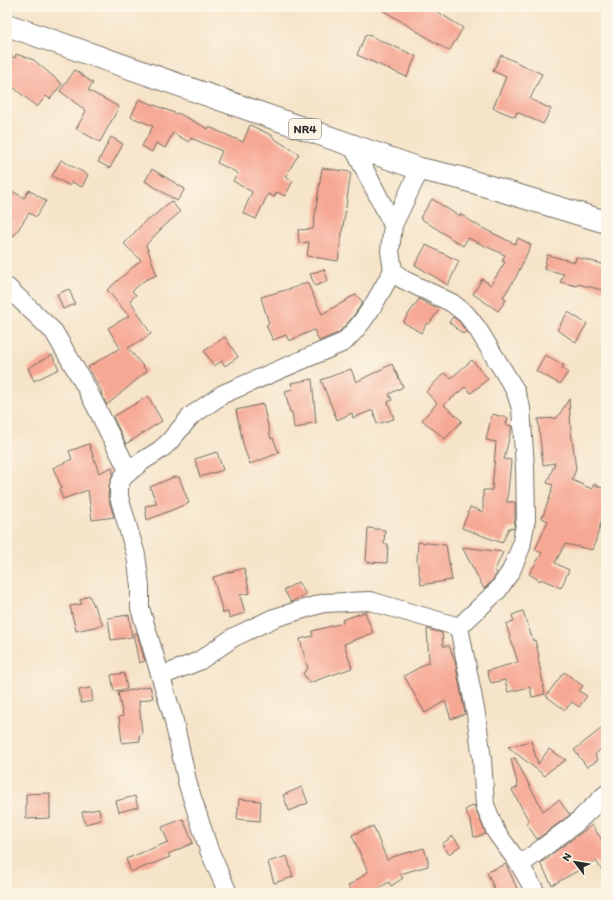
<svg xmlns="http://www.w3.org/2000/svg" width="613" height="900" viewBox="0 0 613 900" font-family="Itim,sans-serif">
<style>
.building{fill:#f6a894}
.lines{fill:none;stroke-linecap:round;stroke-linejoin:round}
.minor-casing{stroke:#726c62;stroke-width:20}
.highway-casing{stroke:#726c62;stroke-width:24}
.minor{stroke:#fff;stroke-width:18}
.highway{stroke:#fff;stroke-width:22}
.labels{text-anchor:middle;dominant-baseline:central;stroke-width:4;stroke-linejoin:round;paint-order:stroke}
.shield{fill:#fcf5e5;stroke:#6a6863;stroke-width:1}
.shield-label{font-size:12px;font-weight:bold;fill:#2b2b2b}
</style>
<rect width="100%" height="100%" fill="#fcf5e5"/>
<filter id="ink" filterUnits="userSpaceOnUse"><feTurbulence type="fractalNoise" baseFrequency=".025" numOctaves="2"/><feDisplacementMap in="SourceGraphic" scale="8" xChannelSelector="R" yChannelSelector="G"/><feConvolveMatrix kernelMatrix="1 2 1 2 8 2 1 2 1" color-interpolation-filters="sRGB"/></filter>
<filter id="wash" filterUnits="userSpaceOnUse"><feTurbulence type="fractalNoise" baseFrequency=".012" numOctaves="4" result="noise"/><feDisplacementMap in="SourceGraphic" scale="16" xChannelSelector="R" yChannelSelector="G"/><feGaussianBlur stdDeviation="0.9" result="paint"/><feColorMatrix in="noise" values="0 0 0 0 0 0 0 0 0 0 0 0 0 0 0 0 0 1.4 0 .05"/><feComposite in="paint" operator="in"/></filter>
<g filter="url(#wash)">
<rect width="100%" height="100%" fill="#f6e4c9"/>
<g id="blocks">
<g class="building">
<polygon points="378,7 430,7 463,28 449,51"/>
<polygon points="366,34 416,56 407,77 357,55"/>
<polygon points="16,54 34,60 62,84 50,99 46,96 37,107 7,82 7,55 15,58"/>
<polygon points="501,55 542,74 530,99 551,109 543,124 517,112 515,117 493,108 506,77 493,71"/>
<polygon points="75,70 93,83 88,90 119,107 100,142 76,129 86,111 60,91"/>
<polygon points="139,99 177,114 178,113 208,129 209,127 243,142 250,125 273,136 273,138 299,154 285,177 293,181 285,196 277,192 274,197 268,194 256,219 243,213 252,192 233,181 238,173 217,163 222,151 191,138 189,142 173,133 165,148 156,143 152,152 142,146 153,126 131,117"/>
<polygon points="111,137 123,144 110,168 98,162"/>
<polygon points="61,160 88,175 82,187 72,182 70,186 52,176"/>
<polygon points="322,168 351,172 338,261 307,256 309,242 299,243 298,230 313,229"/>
<polygon points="152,169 185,189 177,201 145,181"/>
<polygon points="7,188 24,198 29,190 46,201 36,217 29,213 14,236 7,231"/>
<polygon points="432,199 459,216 460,214 482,228 515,244 518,238 531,245 516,277 503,297 506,300 498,311 473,294 482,279 491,285 505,262 502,261 505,255 468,238 463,246 420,218"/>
<polygon points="171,201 180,212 162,228 146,245 157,275 145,280 132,291 136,295 130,300 151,334 128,348 147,371 107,405 101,393 102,392 88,367 120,348 108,328 129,316 107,290 141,260 124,244 147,219 149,220"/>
<polygon points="426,245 459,261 448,285 415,265"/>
<polygon points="547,255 575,262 576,257 606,265 606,291 578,284 577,286 560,282 564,274 544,269"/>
<polygon points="324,269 328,281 315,286 310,274"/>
<polygon points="307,282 322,314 347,300 347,299 356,295 363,302 351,319 338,333 319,341 314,330 289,341 286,335 273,340 266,325 269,324 261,297 296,287"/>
<polygon points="69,289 75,304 63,309 57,294"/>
<polygon points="419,299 439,310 429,324 427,323 421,333 403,322"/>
<polygon points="568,312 587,324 576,342 557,330"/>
<polygon points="453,317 459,321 466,331 463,334 449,322"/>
<polygon points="225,337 238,357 225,366 222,361 214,366 204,351"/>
<polygon points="52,355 59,369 34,381 28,368"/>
<polygon points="545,355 564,365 562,368 568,372 560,384 536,371"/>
<polygon points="472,360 488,379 471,393 465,387 444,405 462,421 445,439 422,420 437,403 426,392 444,373 451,378"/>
<polygon points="392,364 403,387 389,394 392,400 388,402 394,419 377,424 373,410 353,418 352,413 337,420 321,380 351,369 356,382"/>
<polygon points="312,379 316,423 306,424 306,426 294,428 292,412 290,412 285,391 293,389 291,383"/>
<polygon points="148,396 162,421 126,444 113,417"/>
<polygon points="569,399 571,431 576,469 572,480 592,489 594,484 606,490 606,513 604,512 593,550 565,544 555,563 569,570 561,588 541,579 540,581 529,574 542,553 535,550 548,521 542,518 552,491 551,491 553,485 547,483 555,463 543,465 538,419 557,418"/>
<polygon points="263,404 271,439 273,438 279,453 250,464 244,448 236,410"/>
<polygon points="492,414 508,418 506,425 512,426 504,459 511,460 507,502 515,502 515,518 514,529 509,528 502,543 462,528 470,507 483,512 483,490 492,490 496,442 486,440"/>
<polygon points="89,444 99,473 112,467 113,473 109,486 108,497 114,517 92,520 88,490 63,499 59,489 62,488 53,468 72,459 69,451"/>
<polygon points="217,452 223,470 200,477 195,459"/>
<polygon points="174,477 179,477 189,503 147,520 145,506 157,504 150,487"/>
<polygon points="368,528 385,530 384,544 388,544 387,563 366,562"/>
<polygon points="418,542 446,545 452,580 421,585 417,561"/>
<polygon points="462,547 503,552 495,570 497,574 490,583 484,589"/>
<polygon points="244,568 250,593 240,595 245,613 229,618 228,612 223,613 213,577"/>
<polygon points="298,582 306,594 291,602 284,590"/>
<polygon points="89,595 103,625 76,631 70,606 82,604 80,600"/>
<polygon points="523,611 533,641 535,640 539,656 538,657 545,694 532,697 530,687 508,692 505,680 491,683 487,671 518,662 506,624 514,622 512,615"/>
<polygon points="365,612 373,633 344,644 352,668 309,683 303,673 308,669 300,639 313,636 312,631 343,623 342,620"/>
<polygon points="129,615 132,637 111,640 108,618"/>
<polygon points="427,629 442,633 443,646 449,646 455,661 465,714 451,719 445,701 425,713 404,676 429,662"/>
<polygon points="137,633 145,661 139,663 133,634"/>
<polygon points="564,672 583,686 579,691 587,696 579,707 572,702 565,710 546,696"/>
<polygon points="124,673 127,689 114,691 111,675"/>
<polygon points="150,686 153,698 139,701 142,734 139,735 140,741 122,743 119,717 123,716 118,693"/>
<polygon points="91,688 93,701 81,703 79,690"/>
<polygon points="606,725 606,743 595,755 598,760 587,767 574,750"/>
<polygon points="531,741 538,764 549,749 566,760 549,771 545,776 508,747"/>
<polygon points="515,758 543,811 559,800 570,815 537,839 526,823 529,821 512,790 518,787 511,759"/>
<polygon points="302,787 308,803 289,811 283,795"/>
<polygon points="50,793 50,818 26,819 26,794"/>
<polygon points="135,796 138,807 119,812 116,801"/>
<polygon points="239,799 261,801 260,821 237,819"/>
<polygon points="474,805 486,834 474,837 471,822 465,810"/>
<polygon points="99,809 101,820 85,824 82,812"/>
<polygon points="183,819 193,843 168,854 170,857 131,872 126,859 168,842 162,827"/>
<polygon points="592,825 606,846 606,877 596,861 552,885 540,863 550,857 549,856"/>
<polygon points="373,826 387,860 392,857 424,848 428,861 428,866 400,874 403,878 391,886 389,882 371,893 353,893 348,886 368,872 352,835"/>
<polygon points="453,836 460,846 449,854 442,844"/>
<polygon points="287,856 293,877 274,883 268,862"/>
<polygon points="506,864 519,893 496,893 487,872"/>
</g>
</g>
</g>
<g filter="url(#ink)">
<use href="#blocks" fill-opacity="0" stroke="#726c62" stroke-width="1"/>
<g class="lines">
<g class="minor-casing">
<g id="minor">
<polyline points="352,145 393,225"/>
<polyline points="420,169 393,225 390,251 393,270 402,279 452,303 466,314 477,328 515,390 521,408 525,467 526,519 521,547 511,571 498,590 459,627 476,714 482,759 485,805 496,832 520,865 536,893"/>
<polyline points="7,287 54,332 86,387 129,472"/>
<polyline points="161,676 199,661 234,637 274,618 324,603 370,601 459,627"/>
<polyline points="520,865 576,823 606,794"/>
<path d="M228 893 209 850 188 785 173 717 140 608V586L136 555 119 497V486L123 477 141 462 160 450 169 442 191 416 223 394 344 342C367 320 378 297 393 270"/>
</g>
</g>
<g class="highway-casing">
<polyline id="highway" points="7,25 420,169 460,178 606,222"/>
</g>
<use href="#minor" class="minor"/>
<use href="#highway" class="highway"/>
</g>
</g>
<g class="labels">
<rect class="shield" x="289" y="119" width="32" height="20" rx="3"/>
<g class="shield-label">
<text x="305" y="129">NR4</text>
</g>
</g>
<rect width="613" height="900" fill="none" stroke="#fcf5e5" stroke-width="24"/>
<g transform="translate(575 862) rotate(301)" stroke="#fcf5e5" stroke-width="3" paint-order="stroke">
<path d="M0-3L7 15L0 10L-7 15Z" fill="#2b2b2b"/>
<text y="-6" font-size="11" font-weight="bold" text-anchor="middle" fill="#2b2b2b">N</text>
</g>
</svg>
